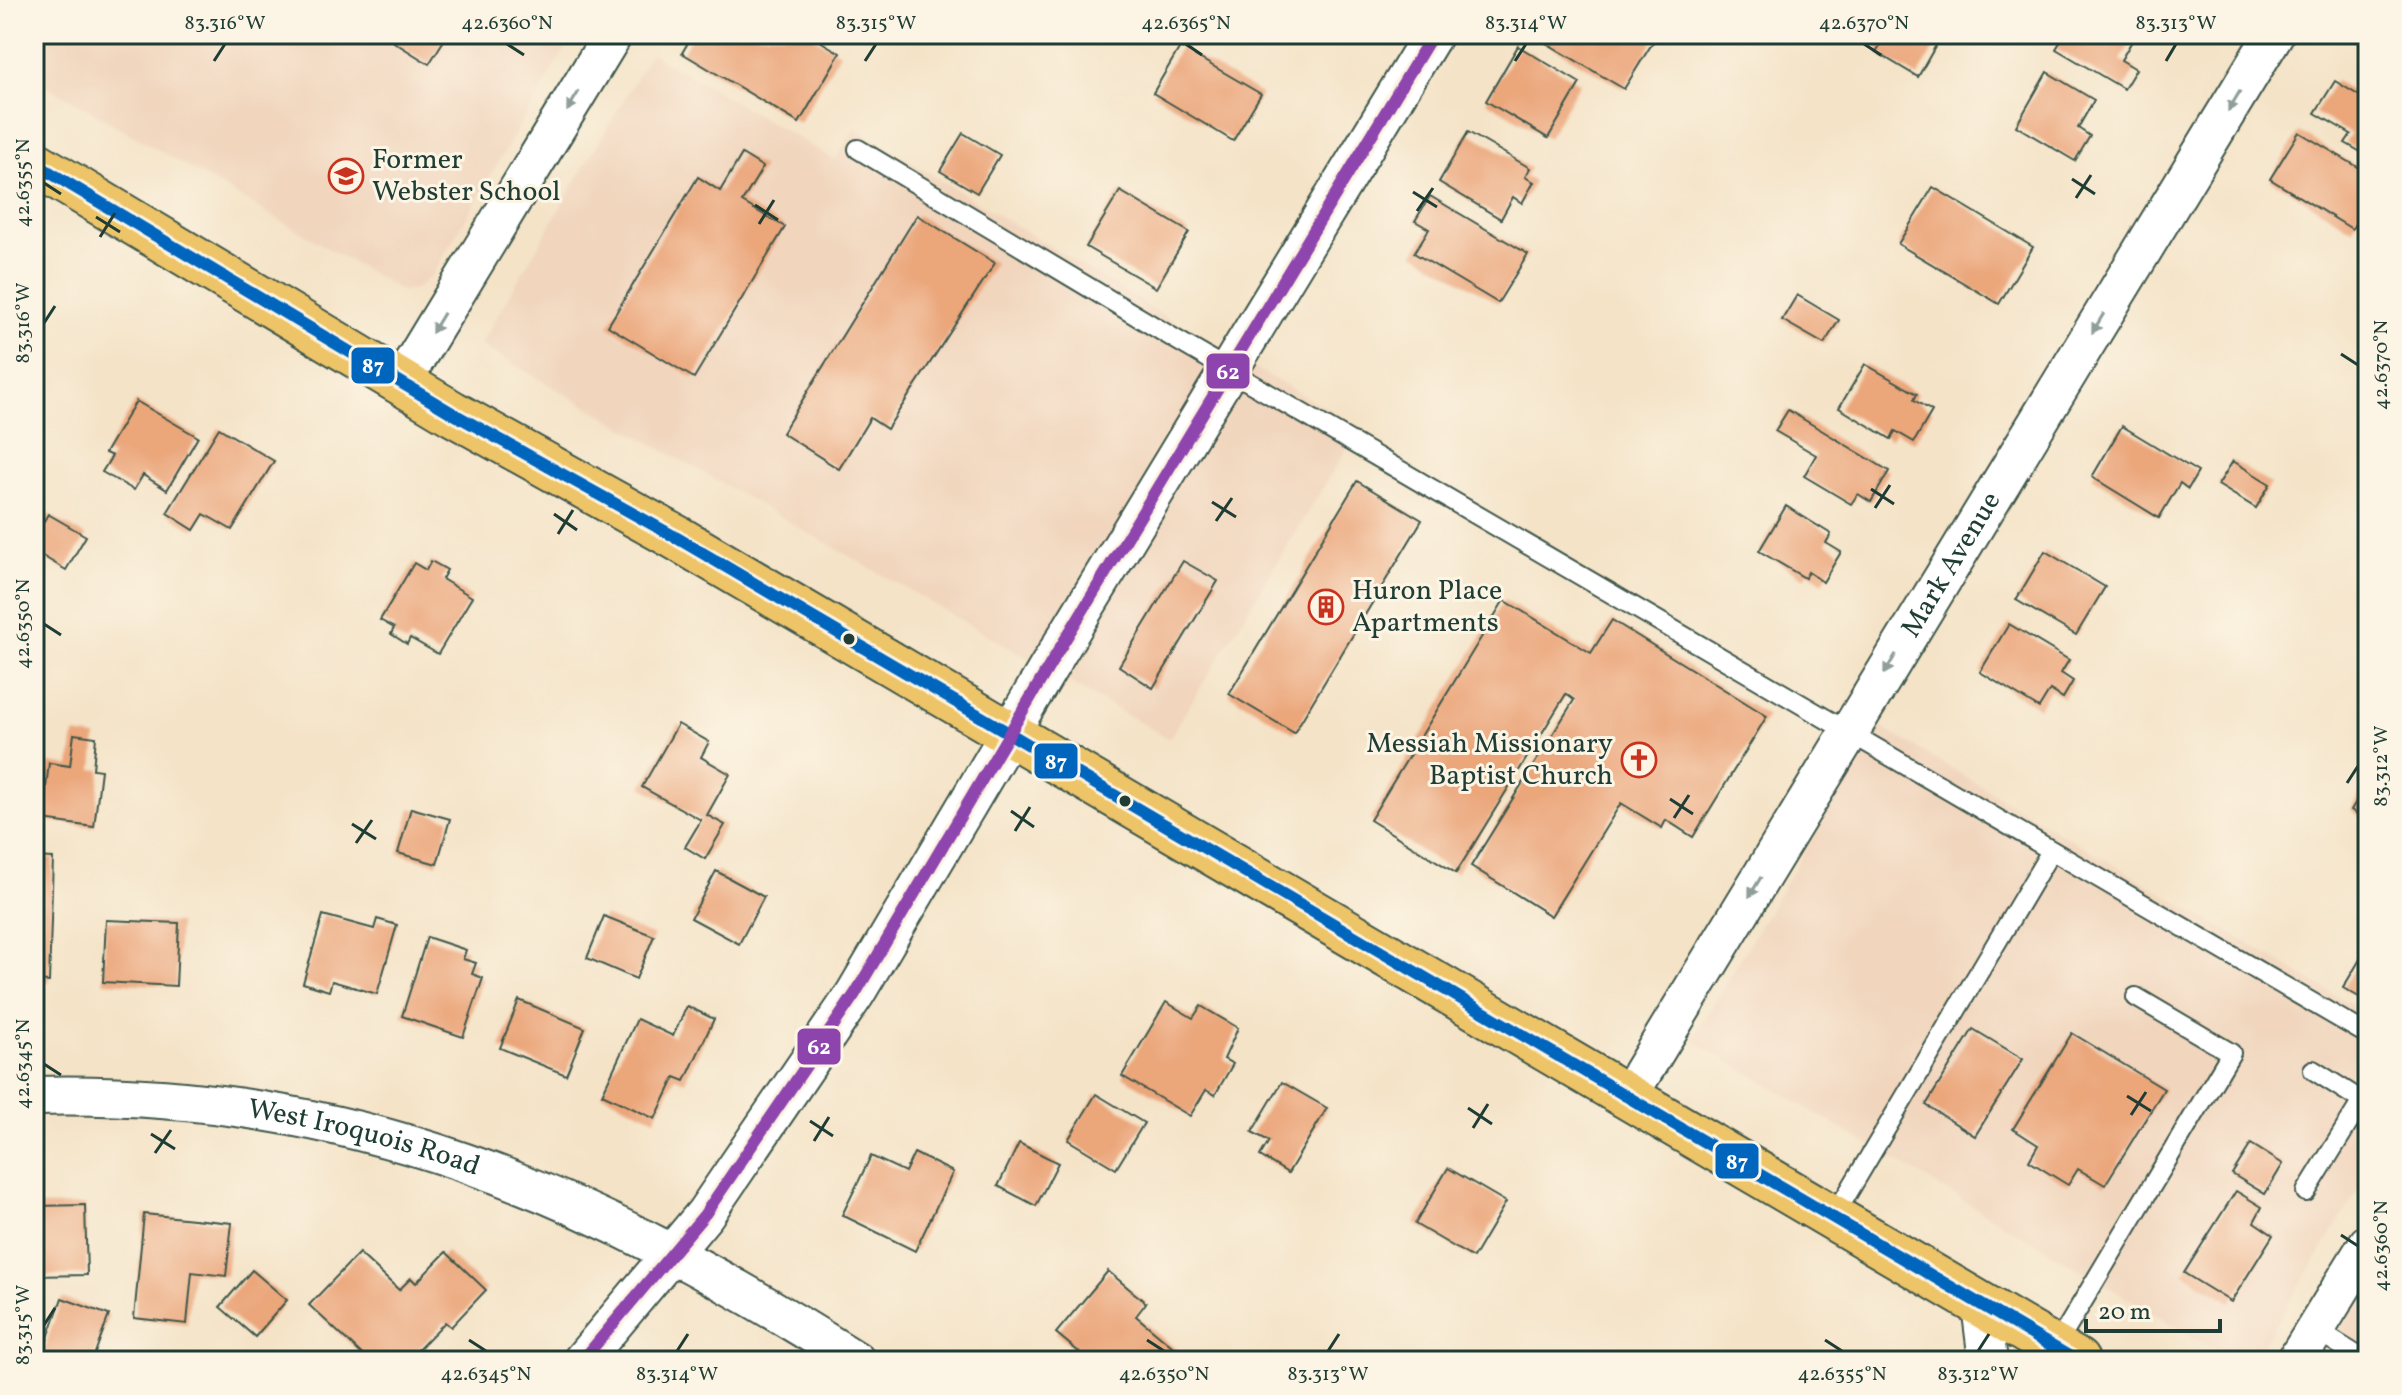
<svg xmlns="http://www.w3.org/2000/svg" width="2402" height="1395" viewBox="0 0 2402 1395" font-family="Vollkorn,serif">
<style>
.built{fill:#f1d5bd}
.building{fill:#eba67a}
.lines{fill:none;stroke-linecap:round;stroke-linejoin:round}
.service-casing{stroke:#3f564a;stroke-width:22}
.minor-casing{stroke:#3f564a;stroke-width:42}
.trunk-casing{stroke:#3f564a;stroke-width:48}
.service{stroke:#fff;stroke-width:18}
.minor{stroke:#fff;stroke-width:38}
.trunk{stroke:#eec469;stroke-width:44}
.bus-1-casing{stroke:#fcf5e5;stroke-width:18}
.bus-2-casing{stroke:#fcf5e5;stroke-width:18}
.bus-1{stroke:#0065bd;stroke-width:12}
.bus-2{stroke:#8e44ad;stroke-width:12}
.oneway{fill:#8f9e9a}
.ticks{fill:none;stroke:#1f3d34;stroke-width:3}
.bus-dot{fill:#1f3d34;stroke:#fcf5e5;stroke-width:3}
.labels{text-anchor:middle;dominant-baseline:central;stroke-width:6;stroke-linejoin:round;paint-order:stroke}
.poi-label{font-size:28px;fill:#1f3d34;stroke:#fcf5e5;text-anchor:start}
.street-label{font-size:28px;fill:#1f3d34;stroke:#fcf5e5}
.line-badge{stroke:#fcf5e5;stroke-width:3}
.badge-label{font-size:22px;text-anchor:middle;font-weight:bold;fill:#fff}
.neatline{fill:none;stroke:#1f3d34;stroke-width:3}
.ticks-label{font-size:20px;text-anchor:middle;fill:#1f3d34}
</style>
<rect width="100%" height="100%" fill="#fcf5e5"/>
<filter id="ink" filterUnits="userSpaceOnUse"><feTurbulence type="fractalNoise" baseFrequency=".0125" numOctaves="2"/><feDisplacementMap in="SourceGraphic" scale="16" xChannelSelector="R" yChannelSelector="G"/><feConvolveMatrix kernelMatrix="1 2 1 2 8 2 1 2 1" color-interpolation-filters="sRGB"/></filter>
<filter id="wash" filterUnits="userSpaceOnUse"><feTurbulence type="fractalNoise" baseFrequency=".006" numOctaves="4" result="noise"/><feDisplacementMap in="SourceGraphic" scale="32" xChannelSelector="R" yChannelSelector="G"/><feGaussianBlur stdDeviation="1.8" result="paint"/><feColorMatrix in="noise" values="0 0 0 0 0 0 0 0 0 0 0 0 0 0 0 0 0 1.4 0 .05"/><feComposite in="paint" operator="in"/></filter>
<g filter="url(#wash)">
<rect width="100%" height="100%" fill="#f4e3c7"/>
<g class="built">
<polygon points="34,34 574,34 433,274 416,289 402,291 34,78"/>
<polygon points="651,53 835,160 855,128 1204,340 1360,427 1169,739 480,345"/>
<polygon points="1879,726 2368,1014 2368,1174 2254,1361 2234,1361 1692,1040"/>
<polygon points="2368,1282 2368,1361 2320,1361"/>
</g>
<g id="blocks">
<g class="building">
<polygon points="381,34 448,34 429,64"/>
<polygon points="693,34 808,34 840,53 799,123 682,53"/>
<polygon points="1531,34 1640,34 1653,42 1624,89"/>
<polygon points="1887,34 1933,34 1940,38 1918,77 1876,52"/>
<polygon points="2065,34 2136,34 2121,60 2136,69 2124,89 2056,49"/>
<polygon points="1518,46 1580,83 1548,138 1486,101"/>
<polygon points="1180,47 1261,94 1233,141 1153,93"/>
<polygon points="2047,72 2094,100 2078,128 2090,136 2075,161 2016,126"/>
<polygon points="2335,81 2368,101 2368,156 2345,143 2351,134 2315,113"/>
<polygon points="1468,132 1530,168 1525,177 1534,182 1522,203 1513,197 1501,219 1439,182"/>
<polygon points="2299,132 2368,173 2368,203 2352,229 2270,179"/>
<polygon points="963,133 1000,155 977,193 940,171"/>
<polygon points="742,154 763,167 742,202 785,227 694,378 608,326 698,177 720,191"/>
<polygon points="1933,187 2033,247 1999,304 1898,244"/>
<polygon points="1120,191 1189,232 1156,288 1086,247"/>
<polygon points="1430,196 1528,254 1498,303 1414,253 1429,229 1415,221"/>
<polygon points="917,215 995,263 887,429 870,418 839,469 782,433"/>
<polygon points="1797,295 1839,320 1824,344 1782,320"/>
<polygon points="1865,364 1917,394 1914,400 1932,411 1914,442 1895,431 1891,439 1839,408"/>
<polygon points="136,401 198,437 167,490 143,475 134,490 102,472 112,456 105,453"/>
<polygon points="1788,410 1889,471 1871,502 1858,494 1851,504 1804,476 1816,455 1775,431"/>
<polygon points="2122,426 2198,472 2188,489 2180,483 2159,518 2092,477"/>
<polygon points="219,428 274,461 232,530 204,514 194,530 167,513"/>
<polygon points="2233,461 2270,484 2256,508 2218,485"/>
<polygon points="1357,481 1422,520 1294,733 1229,694"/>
<polygon points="1786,506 1831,534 1826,543 1841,552 1823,582 1808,572 1805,578 1759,551"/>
<polygon points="48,514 86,536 66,570 34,551 34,538"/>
<polygon points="2045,551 2105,587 2076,635 2016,600"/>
<polygon points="431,561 447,570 442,579 472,597 438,654 410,638 407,644 391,634 394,628 380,620 414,563 426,570"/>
<polygon points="1183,561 1218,581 1153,688 1119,666"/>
<polygon points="1504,600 1591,653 1612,620 1767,716 1693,837 1666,820 1662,828 1621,803 1551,916 1471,866 1574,700 1566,694 1456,873 1370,820"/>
<polygon points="2009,624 2069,660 2061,673 2073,681 2063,698 2050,690 2039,708 1980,672"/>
<polygon points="678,724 709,742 701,757 730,774 707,815 725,825 705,859 685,847 701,820 642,787"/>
<polygon points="74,734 96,737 93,769 101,770 94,827 42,820 49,763 70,766"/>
<polygon points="2368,782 2368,821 2351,810"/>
<polygon points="411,808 450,819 437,864 398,853"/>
<polygon points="34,857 53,858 49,982 34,981"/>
<polygon points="716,871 764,897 739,944 691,918"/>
<polygon points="323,915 374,929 377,919 397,925 377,994 332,981 329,991 303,983"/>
<polygon points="604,916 654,936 636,979 587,958"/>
<polygon points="106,920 179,923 176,986 103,982"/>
<polygon points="427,937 466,950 463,959 476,963 472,974 483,978 463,1037 402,1016"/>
<polygon points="2368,946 2368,1002 2343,988"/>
<polygon points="519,1000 585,1028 566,1075 500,1048"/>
<polygon points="1166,1002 1193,1018 1201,1006 1238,1028 1224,1059 1233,1064 1215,1095 1206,1090 1190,1116 1122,1076"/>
<polygon points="687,1006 714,1019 685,1081 675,1077 655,1119 602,1094 637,1019 673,1036"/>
<polygon points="1973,1029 2023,1059 1975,1136 1926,1105"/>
<polygon points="2072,1033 2164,1089 2105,1185 2078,1169 2068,1185 2029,1161 2038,1145 2013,1129"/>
<polygon points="1282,1082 1327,1108 1288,1173 1260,1156 1269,1141 1252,1132"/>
<polygon points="1096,1094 1144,1123 1116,1169 1068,1140"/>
<polygon points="1019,1143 1058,1163 1036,1206 998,1186"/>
<polygon points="2251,1144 2283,1164 2265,1194 2232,1174"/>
<polygon points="914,1153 953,1172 915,1251 842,1215 871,1156 905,1172"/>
<polygon points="1448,1168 1506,1202 1473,1258 1415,1224"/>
<polygon points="2236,1191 2262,1207 2254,1222 2273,1235 2231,1302 2184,1273"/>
<polygon points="85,1205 87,1275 34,1276 34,1206"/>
<polygon points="144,1214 232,1223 226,1276 192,1272 187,1324 134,1318"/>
<polygon points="446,1252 486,1290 451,1327 445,1322 407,1361 369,1361 309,1305 359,1253 399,1290 411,1278 416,1283"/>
<polygon points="252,1270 287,1300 255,1337 220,1307"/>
<polygon points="1108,1271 1146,1303 1136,1316 1190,1361 1075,1359 1080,1353 1056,1333"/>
<polygon points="62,1298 109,1315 92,1361 40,1360"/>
</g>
</g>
</g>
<g filter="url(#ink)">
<use href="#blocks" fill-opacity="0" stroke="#3f564a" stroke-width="2"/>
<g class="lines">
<g class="service-casing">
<g id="service">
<polyline points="858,149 1175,339 2368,1035"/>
<polyline points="2306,1192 2362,1101 2313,1070"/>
<polyline points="1833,1218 2051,851"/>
<polyline points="2316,1330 2366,1361"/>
<polyline points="2055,1348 2231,1053 2136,997"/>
</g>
</g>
<g class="minor-casing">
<g id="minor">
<polyline points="402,381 613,34"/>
<path id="s1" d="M34 1096C351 1088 593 1194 856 1361"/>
<path id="s2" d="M1628 1096 2274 34"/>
<polyline points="1981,1305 1988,1361"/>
<polyline points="582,1361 705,1214 855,994 1057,653 1433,34"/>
<polyline points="2296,1361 2368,1244"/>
</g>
</g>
<g class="trunk-casing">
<polyline id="trunk" points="34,163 452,413 677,538 2077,1361"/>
</g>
<use href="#service" class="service"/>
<use href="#minor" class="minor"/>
<use href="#trunk" class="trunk"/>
<g class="bus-1-casing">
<polyline id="bus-1" points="34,163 452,413 677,538 2077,1361"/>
</g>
<g class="bus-2-casing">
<polyline id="bus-2" points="582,1361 705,1214 855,994 1057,653 1433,34"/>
</g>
<use href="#bus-1" class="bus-1"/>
<use href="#bus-2" class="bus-2"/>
</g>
<defs><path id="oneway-solid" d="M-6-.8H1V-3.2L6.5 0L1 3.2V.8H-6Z" transform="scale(2)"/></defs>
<g class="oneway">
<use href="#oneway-solid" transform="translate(573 101) rotate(121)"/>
<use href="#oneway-solid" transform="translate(2234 101) rotate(121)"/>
<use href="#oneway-solid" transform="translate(438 323) rotate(121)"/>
<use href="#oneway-solid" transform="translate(2098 323) rotate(121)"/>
<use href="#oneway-solid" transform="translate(1890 664) rotate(121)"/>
<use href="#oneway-solid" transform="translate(1755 887) rotate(121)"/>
</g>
</g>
<path class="ticks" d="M507 44 524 55M1186 44 1202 55M1864 44 1881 55M214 61 225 44M865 61 876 44M1515 61 1526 44M2166 61 2176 44M2072 179 2095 194M44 183 61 194M1413 192 1437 207M2076 198 2091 175M755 205 778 220M1417 211 1433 188M96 217 120 232M759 224 774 200M100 237 115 213M44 323 55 306M2341 354 2358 365M1871 489 1894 504M1212 502 1236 517M1875 508 1890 485M554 514 577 530M1216 521 1232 498M558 534 573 510M44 624 61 635M2347 783 2358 766M1670 799 1693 814M1011 811 1034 827M1674 818 1689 795M352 824 376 839M1015 831 1030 807M356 843 372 820M44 1064 61 1075M2127 1096 2151 1111M1468 1108 1492 1124M2131 1115 2146 1092M810 1121 833 1136M1473 1128 1488 1104M151 1134 175 1149M814 1141 829 1117M155 1153 171 1130M2341 1235 2358 1246M44 1325 55 1308M469 1340 486 1351M1147 1340 1164 1351M1825 1340 1842 1351M677 1351 688 1334M1328 1351 1339 1334M1978 1351 1989 1334"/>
<defs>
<g id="school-ring" transform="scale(1.8)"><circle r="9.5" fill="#fcf5e5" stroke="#c8321e" stroke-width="1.5"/><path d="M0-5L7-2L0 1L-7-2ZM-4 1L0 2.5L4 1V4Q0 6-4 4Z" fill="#c8321e"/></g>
<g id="building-ring" transform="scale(1.8)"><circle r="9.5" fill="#fcf5e5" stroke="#c8321e" stroke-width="1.5"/><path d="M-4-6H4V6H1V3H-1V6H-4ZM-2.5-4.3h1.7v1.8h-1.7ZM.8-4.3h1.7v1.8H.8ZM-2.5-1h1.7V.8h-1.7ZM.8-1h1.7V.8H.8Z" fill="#c8321e"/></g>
<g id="church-ring" transform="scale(1.8)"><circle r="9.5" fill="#fcf5e5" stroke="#c8321e" stroke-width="1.5"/><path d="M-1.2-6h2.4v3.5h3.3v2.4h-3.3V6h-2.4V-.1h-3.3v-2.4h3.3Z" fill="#c8321e"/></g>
</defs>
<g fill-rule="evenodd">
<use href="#school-ring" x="346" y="176"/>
<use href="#building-ring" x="1326" y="607"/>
<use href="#church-ring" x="1639" y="760"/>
</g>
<g class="bus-dot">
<circle cx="849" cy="639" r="7"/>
<circle cx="1125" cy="801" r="7"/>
</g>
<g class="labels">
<g class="poi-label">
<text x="372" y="160">Former<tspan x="372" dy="32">Webster School</tspan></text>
<text x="1352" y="591">Huron Place<tspan x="1352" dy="32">Apartments</tspan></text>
<text x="1613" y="744" text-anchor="end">Messiah Missionary<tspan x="1613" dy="32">Baptist Church</tspan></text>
</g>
<g class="street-label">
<text stroke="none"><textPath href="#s2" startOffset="622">Mark Avenue</textPath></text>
<text stroke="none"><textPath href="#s1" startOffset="334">West Iroquois Road</textPath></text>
</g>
</g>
<g class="line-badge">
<rect x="350" y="346" width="46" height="39" rx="8" fill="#0065bd"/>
<rect x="1205" y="352" width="46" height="38" rx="8" fill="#8e44ad"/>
<rect x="1033" y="742" width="46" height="38" rx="8" fill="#0065bd"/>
<rect x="796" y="1027" width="46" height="39" rx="8" fill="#8e44ad"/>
<rect x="1714" y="1142" width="46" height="38" rx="8" fill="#0065bd"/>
</g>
<g class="badge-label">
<text x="373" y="373">87</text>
<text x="1228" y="379">62</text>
<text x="1056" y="769">87</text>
<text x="819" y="1054">62</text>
<text x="1737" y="1169">87</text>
</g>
<rect width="2402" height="1395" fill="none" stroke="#fcf5e5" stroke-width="88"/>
<path d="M2086 1319v12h134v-12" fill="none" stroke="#1f3d34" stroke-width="4"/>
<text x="2098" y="1319" font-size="24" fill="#1f3d34" stroke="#fcf5e5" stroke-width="6" paint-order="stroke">20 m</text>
<rect x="44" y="44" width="2314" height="1307" class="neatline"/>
<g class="ticks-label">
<text x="225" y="29">83.316°W</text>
<text x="507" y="29">42.6360°N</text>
<text x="876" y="29">83.315°W</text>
<text x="1186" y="29">42.6365°N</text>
<text x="1526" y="29">83.314°W</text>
<text x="1864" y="29">42.6370°N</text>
<text x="2176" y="29">83.313°W</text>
<text transform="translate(22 183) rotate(-90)" y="7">42.6355°N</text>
<text transform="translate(22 323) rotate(-90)" y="7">83.316°W</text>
<text transform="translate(2380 365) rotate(-90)" y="7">42.6370°N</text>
<text transform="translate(22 624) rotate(-90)" y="7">42.6350°N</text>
<text transform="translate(2380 766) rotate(-90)" y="7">83.312°W</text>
<text transform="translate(22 1064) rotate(-90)" y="7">42.6345°N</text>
<text transform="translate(2380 1246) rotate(-90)" y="7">42.6360°N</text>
<text transform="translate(22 1325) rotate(-90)" y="7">83.315°W</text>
<text x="486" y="1380">42.6345°N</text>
<text x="677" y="1380">83.314°W</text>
<text x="1164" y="1380">42.6350°N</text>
<text x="1328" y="1380">83.313°W</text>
<text x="1842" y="1380">42.6355°N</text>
<text x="1978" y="1380">83.312°W</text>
</g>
</svg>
